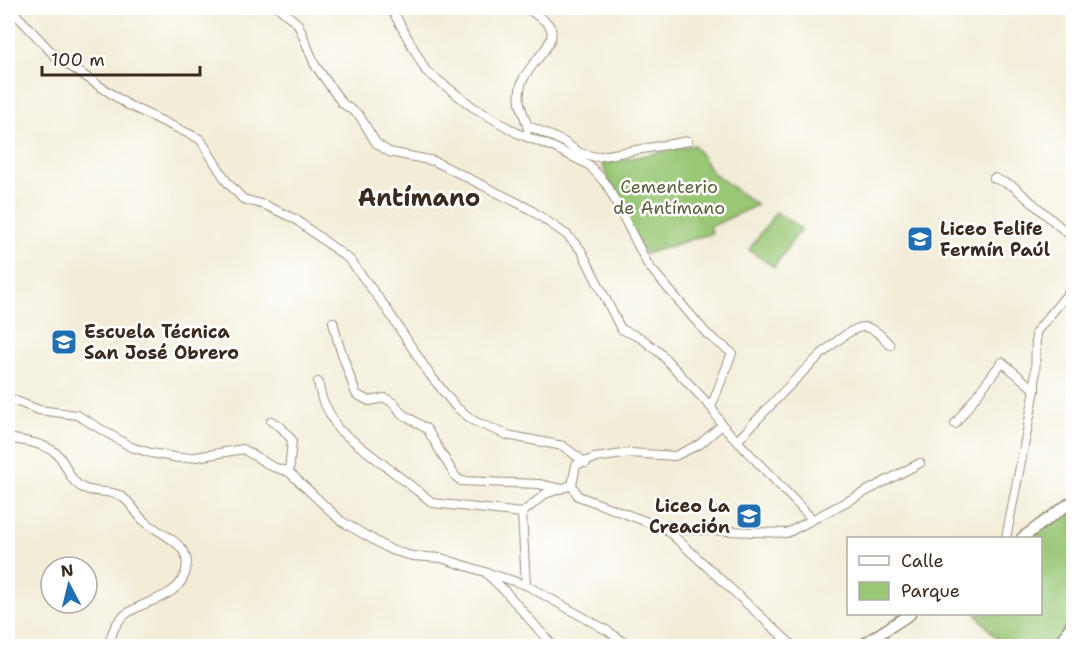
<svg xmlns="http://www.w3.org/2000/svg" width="1081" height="654" viewBox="0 0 1081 654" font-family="'Shantell Sans',sans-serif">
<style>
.green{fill:#99c775;stroke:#6a784a;stroke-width:1.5}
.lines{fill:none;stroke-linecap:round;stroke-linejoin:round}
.minor-casing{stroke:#978c7b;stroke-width:10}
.tertiary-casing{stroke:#978c7b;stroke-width:13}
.minor{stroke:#fff;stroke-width:8}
.tertiary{stroke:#fff;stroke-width:10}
.labels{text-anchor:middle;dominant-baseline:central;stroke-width:5;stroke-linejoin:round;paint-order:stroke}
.park-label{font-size:18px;fill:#5c613c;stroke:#fff}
.poi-label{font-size:18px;font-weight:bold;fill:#3b2a1e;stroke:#fff;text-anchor:start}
.district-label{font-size:24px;font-weight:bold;fill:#3b2a1e;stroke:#fff}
</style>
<rect width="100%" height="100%" fill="#fff"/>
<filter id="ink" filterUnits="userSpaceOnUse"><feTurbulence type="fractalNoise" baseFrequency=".0167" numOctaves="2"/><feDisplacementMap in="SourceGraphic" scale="12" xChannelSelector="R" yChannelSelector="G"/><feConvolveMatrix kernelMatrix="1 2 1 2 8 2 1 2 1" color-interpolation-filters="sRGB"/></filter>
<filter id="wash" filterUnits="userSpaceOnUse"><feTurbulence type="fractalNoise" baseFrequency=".008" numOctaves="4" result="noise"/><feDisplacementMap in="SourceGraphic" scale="24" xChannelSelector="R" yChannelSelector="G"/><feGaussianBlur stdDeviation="1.35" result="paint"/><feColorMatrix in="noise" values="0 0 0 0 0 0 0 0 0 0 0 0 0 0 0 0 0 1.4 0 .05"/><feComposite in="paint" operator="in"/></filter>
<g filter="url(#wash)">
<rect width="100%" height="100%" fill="#f3edd8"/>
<g class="green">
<polygon points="694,145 713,173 757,205 710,227 712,233 645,254 622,213 602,164"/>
<polygon points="776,212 801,229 774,267 749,250"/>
<polygon points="1073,501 1073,615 1056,646 1003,646 976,614 1040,614 1040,538 1024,538"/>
</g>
</g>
<g filter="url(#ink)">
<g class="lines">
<g class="minor-casing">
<g id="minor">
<polyline points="10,8 55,56 128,105 200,139 227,182 243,199 265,205 295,219 350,260 386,308 430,375 456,407 474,421 507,435 563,446 586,463"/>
<polyline points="279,8 298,24 315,65 342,103 359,115 376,143 389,152 434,161 528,208 567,235 581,250 621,329 641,338 659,352 711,407 722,425 812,519"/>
<polyline points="391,8 426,71 473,107 517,133 553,147 589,165 607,185 648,265 707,334 732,353 711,407"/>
<path d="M527 8C533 14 543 18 549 25 562 42 525 66 521 85 516 106 525 112 528 130"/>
<polyline points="527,125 564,142 580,153 596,157 688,141"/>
<polyline points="994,178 1013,186 1074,239"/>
<polyline points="333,322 338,342 356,394 369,401 385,398 395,404 401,413 427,429 455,476 461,481 539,484 557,488"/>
<polyline points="318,382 322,399 338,429 433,503 522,513"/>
<polyline points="8,398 39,410 77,415 131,447 151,453 179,458 196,457 243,449 273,467 289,472 341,521 391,550 412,556 441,558 526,585 608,631 629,646"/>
<polyline points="271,421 281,427 292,440 289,472"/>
<polyline points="955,424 1002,362 1035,390"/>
<path d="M8 438C23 441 48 443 59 456 68 467 69 481 83 488 93 493 107 490 119 495 132 502 134 512 144 521 162 536 195 544 185 574 172 610 113 595 110 646"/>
<path d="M738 440C758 420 840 325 864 327 875 328 883 337 890 345"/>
<polyline points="572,485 578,496 666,529 793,646"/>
<polyline points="572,485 576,465 595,458 630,453 675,456 700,444 722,425"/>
<polyline points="666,529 787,533 920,463"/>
<polyline points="1006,538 1035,390 1036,332 1074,286"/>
<polyline points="487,574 505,591 553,646"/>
<polyline points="526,585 522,513 545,494 572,485"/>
</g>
</g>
<g class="tertiary-casing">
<g id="tertiary">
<polyline points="1022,538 1074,500"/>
<polyline points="861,646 910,614"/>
<polyline points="1058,646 1074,621"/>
</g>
</g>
<use href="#minor" class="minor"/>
<use href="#tertiary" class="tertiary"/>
</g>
</g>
<defs>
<g id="school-square" transform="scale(1.35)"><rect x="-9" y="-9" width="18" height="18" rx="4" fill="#1f6fb2" stroke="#fff"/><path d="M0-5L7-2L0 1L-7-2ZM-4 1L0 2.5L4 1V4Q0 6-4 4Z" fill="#fff"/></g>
</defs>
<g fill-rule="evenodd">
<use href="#school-square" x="920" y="239"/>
<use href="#school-square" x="64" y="342"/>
<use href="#school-square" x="749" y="516"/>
</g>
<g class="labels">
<g class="park-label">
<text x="669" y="187">Cementerio<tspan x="669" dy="21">de Antímano</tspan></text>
</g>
<g class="poi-label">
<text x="940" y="229">Liceo Felife<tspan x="940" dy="21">Fermín Paúl</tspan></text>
<text x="84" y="332">Escuela Técnica<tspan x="84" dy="21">San José Obrero</tspan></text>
<text x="730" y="506" text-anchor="end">Liceo La<tspan x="730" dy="21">Creación</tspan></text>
</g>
<g class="district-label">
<text x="419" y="198">Antímano</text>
</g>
</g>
<rect width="1081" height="654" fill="none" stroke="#fff" stroke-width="30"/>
<rect x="847" y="537" width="195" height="78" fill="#ffffff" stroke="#b1aaa5" stroke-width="1.5"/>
<rect x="859" y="556" width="30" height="9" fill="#ffffff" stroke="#b1aaa5" stroke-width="1.5"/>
<text x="901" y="567" font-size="18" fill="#3b2a1e">Calle</text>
<rect x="859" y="582" width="30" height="18" fill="#99c775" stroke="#b1aaa5" stroke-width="1.5"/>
<text x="901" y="597" font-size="18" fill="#3b2a1e">Parque</text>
<g transform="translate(69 585) rotate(353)"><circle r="28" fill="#ffffff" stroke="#b1aaa5" stroke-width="1.5"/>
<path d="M0-4.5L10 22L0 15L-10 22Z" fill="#1f6fb2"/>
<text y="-9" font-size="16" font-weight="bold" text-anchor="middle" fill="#3b2a1e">N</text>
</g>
<path d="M42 66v9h158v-9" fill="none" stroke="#3b2a1e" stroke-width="3"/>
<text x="51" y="66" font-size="18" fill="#3b2a1e" stroke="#ffffff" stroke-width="4.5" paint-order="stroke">100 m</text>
</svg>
